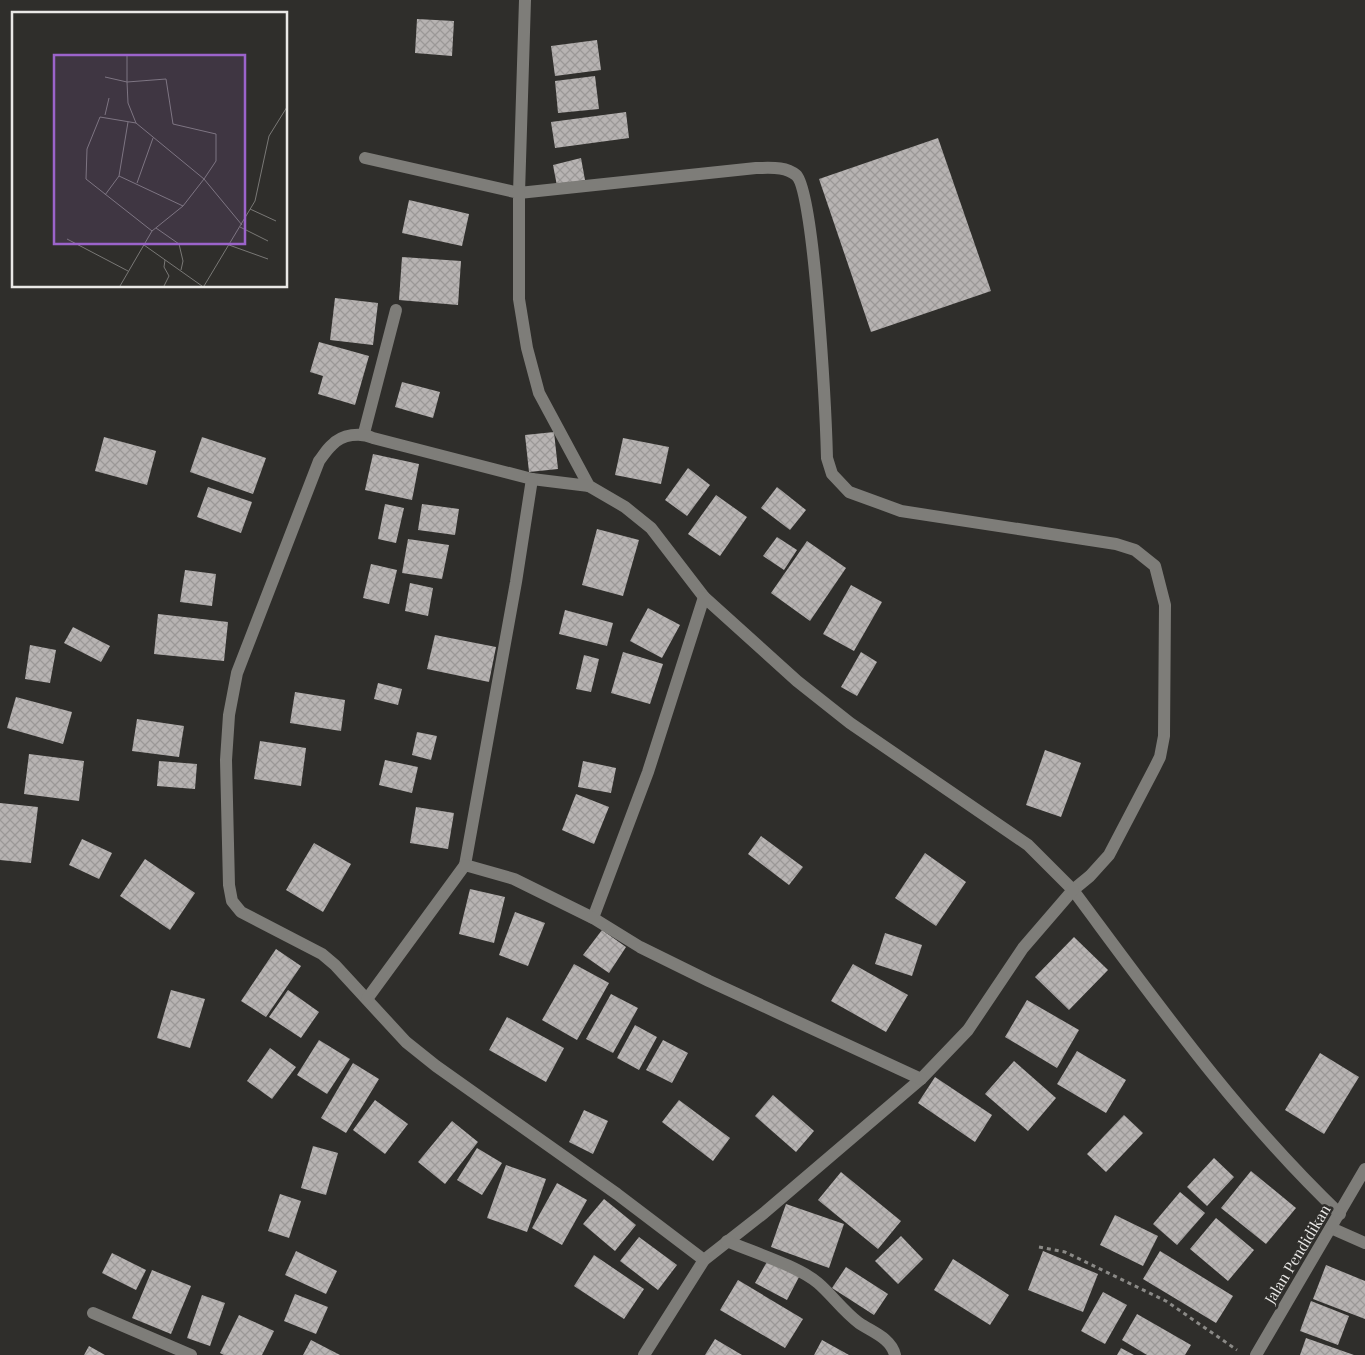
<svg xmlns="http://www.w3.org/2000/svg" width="1365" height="1355" viewBox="0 0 1365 1355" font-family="'Playfair Display',serif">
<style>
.building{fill:url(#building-cross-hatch)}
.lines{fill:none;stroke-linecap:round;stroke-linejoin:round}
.path{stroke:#8b8a87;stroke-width:3;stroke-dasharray:4 4;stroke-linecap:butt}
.minor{stroke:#7e7d79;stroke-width:12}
.labels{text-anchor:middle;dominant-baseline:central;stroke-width:5;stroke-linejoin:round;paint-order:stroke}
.street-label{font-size:15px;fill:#e9e8e6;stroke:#2f2e2b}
.inset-road{fill:none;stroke:#797876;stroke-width:1}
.view{fill:#9c64cb;fill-opacity:0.15;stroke:#9c64cb;stroke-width:2.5}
.inset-edge{fill:none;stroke:#e9e8e6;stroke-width:2.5}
</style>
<defs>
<pattern id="building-cross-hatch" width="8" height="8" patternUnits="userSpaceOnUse" patternTransform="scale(1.25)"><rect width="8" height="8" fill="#b7b3b2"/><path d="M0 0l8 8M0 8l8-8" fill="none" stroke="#9b9897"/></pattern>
</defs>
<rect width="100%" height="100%" fill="#2f2e2b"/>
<g class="building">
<polygon points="417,19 454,21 452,56 415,53"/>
<polygon points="597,40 601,70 555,76 551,46"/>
<polygon points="595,76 599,109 558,113 555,81"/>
<polygon points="626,112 629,138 555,148 551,122"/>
<polygon points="938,138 991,291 871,332 819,179"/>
<polygon points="581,158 585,180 557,186 553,165"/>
<polygon points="409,200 469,214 462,246 402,233"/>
<polygon points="402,257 461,261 458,305 399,300"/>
<polygon points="335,298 378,303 373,345 330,340"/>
<polygon points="319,342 369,356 355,405 318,394 323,376 310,372"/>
<polygon points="402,382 440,392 433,418 395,407"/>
<polygon points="554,432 558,469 529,472 525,435"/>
<polygon points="104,437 156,451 147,485 95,471"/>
<polygon points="202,437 266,458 253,494 190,472"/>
<polygon points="623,438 669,447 661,484 615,475"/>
<polygon points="373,454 419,464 412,500 365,490"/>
<polygon points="688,468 710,485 687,516 665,500"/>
<polygon points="208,487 252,502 241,533 197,517"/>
<polygon points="777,487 806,510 790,530 761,508"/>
<polygon points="716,495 747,517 720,556 688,534"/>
<polygon points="385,504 404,508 396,543 378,539"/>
<polygon points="422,504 459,509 455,535 418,530"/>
<polygon points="597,529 639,540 623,596 582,585"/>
<polygon points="777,537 797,550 784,570 763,556"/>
<polygon points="408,539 449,545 442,579 402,573"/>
<polygon points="807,541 846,568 810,621 771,593"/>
<polygon points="371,564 397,570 389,604 363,598"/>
<polygon points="185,570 216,574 212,606 180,602"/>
<polygon points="410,583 433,588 428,616 405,611"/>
<polygon points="851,585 882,602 854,651 823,634"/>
<polygon points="648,608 680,625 662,658 630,641"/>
<polygon points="565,610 613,623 607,646 559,634"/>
<polygon points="158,614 228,622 224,661 154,654"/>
<polygon points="73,627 110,646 101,662 64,643"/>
<polygon points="435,635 496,647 489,682 427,669"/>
<polygon points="30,645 56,650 50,683 25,679"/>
<polygon points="623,652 663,664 650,704 611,693"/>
<polygon points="861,652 877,662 857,696 841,687"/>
<polygon points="584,655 599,659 591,692 576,689"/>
<polygon points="378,683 402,689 398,705 374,699"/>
<polygon points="295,692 345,700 341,731 290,723"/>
<polygon points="16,697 72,712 63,744 7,728"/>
<polygon points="137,719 184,726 179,757 132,751"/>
<polygon points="417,732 437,736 431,760 412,755"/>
<polygon points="260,741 306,748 301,786 254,779"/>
<polygon points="1045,750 1081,763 1061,817 1026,805"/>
<polygon points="29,754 84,761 79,801 24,794"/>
<polygon points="385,760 418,767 412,793 379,785"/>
<polygon points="159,761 197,764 195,789 157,786"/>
<polygon points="583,761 616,768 611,793 578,787"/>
<polygon points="576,794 609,807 594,844 562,830"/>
<polygon points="0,803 38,807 31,863 0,860"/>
<polygon points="416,807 454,813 448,849 410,843"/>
<polygon points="761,836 803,867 789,885 748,854"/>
<polygon points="82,839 112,853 99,879 69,865"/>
<polygon points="314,843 351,864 323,912 286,890"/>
<polygon points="925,853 966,882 936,926 895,898"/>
<polygon points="145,859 195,893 170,930 120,896"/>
<polygon points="470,889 505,897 494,943 459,934"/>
<polygon points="515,912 545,923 528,966 499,955"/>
<polygon points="602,930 626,947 609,973 583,955"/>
<polygon points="885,933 922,945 912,976 875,964"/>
<polygon points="1074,937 1108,970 1069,1010 1035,977"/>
<polygon points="276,949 301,966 266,1017 241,1001"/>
<polygon points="574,964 609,983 577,1040 542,1020"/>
<polygon points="853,964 908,995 886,1032 831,1001"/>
<polygon points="171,990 205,999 190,1048 157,1038"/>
<polygon points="288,990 319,1012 301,1038 269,1017"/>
<polygon points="611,994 638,1008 613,1053 586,1039"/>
<polygon points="1027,1000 1079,1030 1057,1068 1005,1037"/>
<polygon points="507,1017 564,1048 546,1082 489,1050"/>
<polygon points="635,1025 657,1037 639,1070 617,1058"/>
<polygon points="319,1040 350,1059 327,1094 297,1075"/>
<polygon points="663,1040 688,1053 672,1083 646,1070"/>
<polygon points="270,1048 296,1067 272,1099 247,1081"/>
<polygon points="1077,1051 1126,1080 1106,1113 1057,1084"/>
<polygon points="1320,1053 1359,1077 1324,1134 1285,1110"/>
<polygon points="1014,1061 1056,1098 1028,1131 985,1094"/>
<polygon points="353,1063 379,1079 346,1133 321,1118"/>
<polygon points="935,1077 992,1115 975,1142 918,1103"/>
<polygon points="773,1095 814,1131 796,1152 755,1116"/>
<polygon points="375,1100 408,1124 385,1154 353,1130"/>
<polygon points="679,1100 730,1138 713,1161 662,1122"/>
<polygon points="584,1110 608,1121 593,1154 569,1142"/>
<polygon points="1124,1115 1143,1133 1106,1172 1087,1154"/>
<polygon points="452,1121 478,1142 445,1184 418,1162"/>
<polygon points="313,1146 338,1153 326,1195 301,1188"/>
<polygon points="477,1148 502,1163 482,1195 457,1180"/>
<polygon points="1214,1158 1234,1177 1207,1206 1187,1187"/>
<polygon points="506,1165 546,1179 527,1232 487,1218"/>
<polygon points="1251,1171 1296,1208 1266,1244 1221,1208"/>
<polygon points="841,1172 901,1221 878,1249 818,1200"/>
<polygon points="557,1183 587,1200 562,1245 532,1228"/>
<polygon points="1180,1192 1205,1213 1177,1245 1153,1224"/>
<polygon points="280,1194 301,1201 289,1238 268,1231"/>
<polygon points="604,1199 636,1225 615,1251 583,1224"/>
<polygon points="786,1204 844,1224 829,1268 771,1247"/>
<polygon points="1115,1215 1158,1236 1143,1266 1100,1245"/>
<polygon points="1216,1218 1254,1250 1228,1281 1190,1249"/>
<polygon points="901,1236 923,1259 898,1284 875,1261"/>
<polygon points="639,1237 677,1265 658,1290 620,1261"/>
<polygon points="296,1251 337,1271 326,1294 285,1275"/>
<polygon points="1043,1251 1098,1274 1083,1312 1028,1290"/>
<polygon points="1160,1251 1233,1296 1216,1323 1143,1279"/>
<polygon points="112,1253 146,1270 136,1290 102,1273"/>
<polygon points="594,1255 644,1289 624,1319 574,1286"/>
<polygon points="953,1259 1009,1295 990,1325 934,1290"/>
<polygon points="768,1260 799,1277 787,1300 755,1283"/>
<polygon points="1326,1265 1365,1281 1365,1319 1313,1299"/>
<polygon points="846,1267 888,1294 874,1315 832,1288"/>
<polygon points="152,1270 191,1286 171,1334 132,1318"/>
<polygon points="738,1280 803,1319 785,1348 720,1310"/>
<polygon points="1103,1292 1127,1305 1105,1344 1081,1331"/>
<polygon points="295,1294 328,1307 316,1334 284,1321"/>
<polygon points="202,1295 225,1303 210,1346 187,1338"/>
<polygon points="1311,1301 1349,1316 1338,1345 1300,1331"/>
<polygon points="1137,1314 1191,1345 1185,1355 1147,1355 1122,1340"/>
<polygon points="239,1315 274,1331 262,1355 224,1355 220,1353"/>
<polygon points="1306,1338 1354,1355 1300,1355"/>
<polygon points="715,1339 742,1355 705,1355"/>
<polygon points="311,1340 340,1355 303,1355"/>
<polygon points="822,1340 849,1355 814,1355"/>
<polygon points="89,1346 105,1355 84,1355"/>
<polygon points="1121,1348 1134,1355 1117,1355"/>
</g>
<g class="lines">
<polyline class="path" points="1039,1247 1065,1252 1166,1301 1237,1350"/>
<g class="minor">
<path d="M525 0 519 193 756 168C770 168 785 166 796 175 815 190 826 421 827 458L832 474 849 492 901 511 1116 544 1135 550 1155 566 1165 605 1164 736 1160 757 1154 769 1109 855 1090 876 1073 890C1157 1003 1237 1116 1340 1214"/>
<polyline points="365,158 519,193 519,299 527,348 539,393 589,486 625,507 651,528 704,597 797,681 850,723 1028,845 1073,890 1023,948 968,1030 921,1079 764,1213 704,1260 644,1355"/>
<polyline points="364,433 396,310"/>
<path d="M589 486 532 479 373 438C361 432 342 434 332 445 327 449 323 456 319 461L237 673 229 715 226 760 229 885 232 901 241 912 322 954 335 965 406 1042 436 1066 617 1194 704 1260"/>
<polyline points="465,865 516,582 532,479"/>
<polyline points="593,918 648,772 704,597"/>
<polyline points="367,999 465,865 514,879 593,918 640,947 709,981 921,1079"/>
<polyline points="1331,1228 1365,1243"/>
<path d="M727 1241C752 1252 798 1266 818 1283 832 1295 843 1311 859 1323 872 1332 891 1338 895 1355"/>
<polyline points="93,1313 191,1355"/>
<polyline points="1256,1355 1365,1169"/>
</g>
</g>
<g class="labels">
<g class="street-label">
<text transform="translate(1297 1254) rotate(-59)">Jalan Pendidikan</text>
</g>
</g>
<g transform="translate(12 12)">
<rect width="275" height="275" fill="#2f2e2b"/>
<path class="inset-road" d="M115 42V70L154 67 161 112 204 122V149L192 167 230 213M93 65 115 70 116 91 124 111 192 167 171 194 140 219 108 274M93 103 97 86M124 111 88 105 75 137 74 167 140 219M107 164 116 110M125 171 141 126M93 183 107 164 171 194M238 197 264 209M228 215 256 229M144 216 167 232 171 249 169 258M55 227 116 259M132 233 190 274M217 233 256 247M152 274 157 264 152 255 153 248M192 274 243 189 257 124 275 95"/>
<path class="view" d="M42 43H233V232H42Z"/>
<rect width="275" height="275" class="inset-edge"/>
</g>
</svg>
